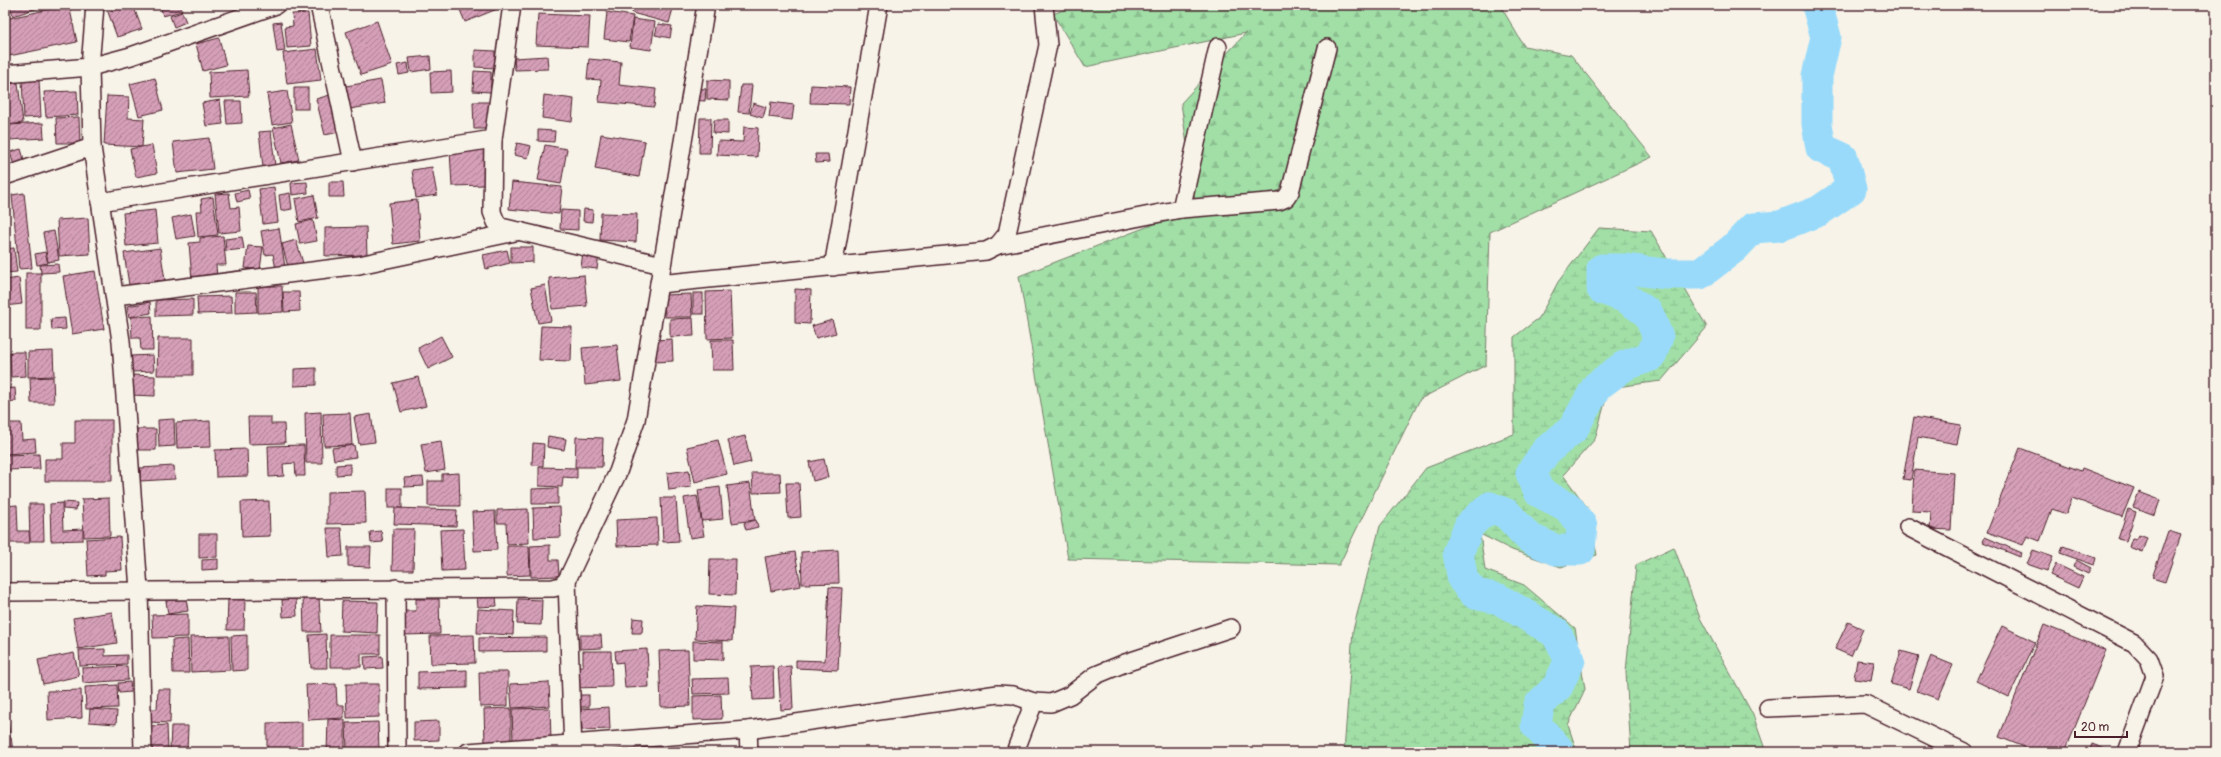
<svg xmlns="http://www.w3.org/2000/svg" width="2221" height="757" viewBox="0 0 2221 757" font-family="Pangolin,sans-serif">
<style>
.forest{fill:url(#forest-firs);stroke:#767f69}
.wetland{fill:url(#wetland-marsh);stroke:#767f69}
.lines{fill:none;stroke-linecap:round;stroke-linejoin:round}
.river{stroke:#99dafb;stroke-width:31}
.building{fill:url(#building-hatch);stroke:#4a1f2b}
.minor-casing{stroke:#4a1f2b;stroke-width:20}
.minor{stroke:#f7f3e8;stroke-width:17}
</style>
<defs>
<pattern id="forest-firs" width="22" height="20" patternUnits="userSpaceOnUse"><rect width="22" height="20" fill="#a1dfa7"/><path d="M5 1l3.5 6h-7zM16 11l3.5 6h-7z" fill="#8cbf90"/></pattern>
<pattern id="wetland-marsh" width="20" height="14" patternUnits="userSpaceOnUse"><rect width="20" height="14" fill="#a1dfa7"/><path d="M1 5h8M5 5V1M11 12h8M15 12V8" fill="none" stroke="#8cbf90"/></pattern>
<pattern id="building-hatch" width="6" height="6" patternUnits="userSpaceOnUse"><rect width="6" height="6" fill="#d59fb7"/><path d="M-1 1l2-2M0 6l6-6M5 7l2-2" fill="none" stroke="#af8195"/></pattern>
</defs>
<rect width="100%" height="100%" fill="#f7f3e8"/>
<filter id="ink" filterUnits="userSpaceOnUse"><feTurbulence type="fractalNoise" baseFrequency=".025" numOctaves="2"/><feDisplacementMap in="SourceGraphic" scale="8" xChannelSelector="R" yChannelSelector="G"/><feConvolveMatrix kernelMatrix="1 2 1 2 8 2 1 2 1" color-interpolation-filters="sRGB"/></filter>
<g filter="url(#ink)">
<polygon class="forest" points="1076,5 1500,5 1524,46 1571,55 1652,157 1490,232 1486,365 1420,399 1339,565 1068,559 1019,276 1196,208 1181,103 1246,33 1085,67 1053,14"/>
<g class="wetland">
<polygon points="1599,228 1651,231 1707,327 1661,381 1609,388 1595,439 1563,475 1587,507 1597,555 1561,567 1512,550 1480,534 1485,570 1524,585 1575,628 1585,689 1568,725 1577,752 1344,752 1353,630 1380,526 1426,468 1514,434 1514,337 1539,318 1558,282"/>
<polygon points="1674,547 1700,618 1753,715 1766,752 1631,752 1626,672 1636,565"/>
</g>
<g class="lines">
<polyline class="river" points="1558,752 1558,749 1536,725 1539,705 1558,686 1570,660 1556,633 1499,599 1475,594 1463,580 1458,553 1470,524 1490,507 1507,514 1529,538 1556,550 1580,550 1582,526 1568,507 1539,492 1531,473 1546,451 1573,429 1597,386 1624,366 1651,356 1658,337 1648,313 1626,298 1602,289 1602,269 1626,269 1665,274 1700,274 1734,248 1753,228 1780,226 1819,211 1851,189 1843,158 1821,148 1817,124 1817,76 1826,37 1817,5"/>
</g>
<g class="building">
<polygon points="10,5 47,5 13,16"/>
<polygon points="69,5 77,42 9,56 5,35 5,19"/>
<polygon points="130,5 133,5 142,29 117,37 108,12"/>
<polygon points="160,5 180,5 182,11 163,16"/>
<polygon points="458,5 501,5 502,7 465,22"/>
<polygon points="603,5 630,5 629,9"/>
<polygon points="634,5 674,5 669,23 632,13"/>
<polygon points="182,12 186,22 174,27 170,16"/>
<polygon points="607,12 633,16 629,42 604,39"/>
<polygon points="308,13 311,46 287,48 285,27 293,26 292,14"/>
<polygon points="538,14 590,16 588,47 536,45"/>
<polygon points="633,19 655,22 651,50 630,47"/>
<polygon points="377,21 392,65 361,75 346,32"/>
<polygon points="281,22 285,51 277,52 273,23"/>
<polygon points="658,24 672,26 670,38 655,35"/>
<polygon points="219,38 226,65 203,71 196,44"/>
<polygon points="317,49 321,80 287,84 283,53"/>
<polygon points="475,50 495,51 495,68 475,67"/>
<polygon points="430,56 431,69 411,72 409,58"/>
<polygon points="547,56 548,69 515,70 514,58"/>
<polygon points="589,59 621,62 619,85 656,89 654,107 599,102 601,80 587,79"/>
<polygon points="408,63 409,73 399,75 397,65"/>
<polygon points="247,70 249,96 210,98 209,72"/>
<polygon points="451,71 452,92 431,93 430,72"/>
<polygon points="474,71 491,72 491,92 473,91"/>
<polygon points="155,78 163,110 139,116 130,84"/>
<polygon points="22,80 39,80 41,117 24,118"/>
<polygon points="381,80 385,103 350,109 346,86"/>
<polygon points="707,80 729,81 729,100 707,99"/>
<polygon points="18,83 23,123 6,125 5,98 10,98 9,84"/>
<polygon points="741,85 752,85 749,113 738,112"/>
<polygon points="811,85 850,87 849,104 810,103"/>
<rect x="294" y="88" width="14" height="21"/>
<polygon points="691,88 706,89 705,101 690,100"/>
<polygon points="77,91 78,115 46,117 44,92"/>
<polygon points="287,91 292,122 272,125 267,94"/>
<polygon points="330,95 339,132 325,135 316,99"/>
<polygon points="544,95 574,99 572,122 542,118"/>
<polygon points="107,96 129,97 128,118 144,119 142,147 104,145"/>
<polygon points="220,100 223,124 206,126 202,103"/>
<polygon points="225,101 241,101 242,123 227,124"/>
<polygon points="473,102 489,102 490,129 474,129"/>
<polygon points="771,102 794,105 792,120 769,117"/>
<polygon points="753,103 766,107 763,118 750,114"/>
<polygon points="79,117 80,143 57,143 56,118"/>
<polygon points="700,118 711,118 710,153 699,153"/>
<polygon points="714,120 728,120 728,134 713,133"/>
<polygon points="43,123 44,138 9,140 8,125"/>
<polygon points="291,124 299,160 281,163 273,128"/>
<polygon points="5,127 7,151 5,152"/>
<polygon points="744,127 758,128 757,157 717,155 718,141 743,142"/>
<polygon points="538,130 555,131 554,142 538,141"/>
<polygon points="271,131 275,166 263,167 259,132"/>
<polygon points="601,134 645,141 639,177 595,169"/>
<polygon points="209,138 213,169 177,173 173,142"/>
<polygon points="517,143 531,146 528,158 514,155"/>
<polygon points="152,145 157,173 136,177 130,149"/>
<polygon points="545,145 567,149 561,184 538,180"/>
<polygon points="21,149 25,163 14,166 10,152"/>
<polygon points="484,149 485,185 452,186 450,150"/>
<polygon points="815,154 828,154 829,162 816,163"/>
<polygon points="432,167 437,195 416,198 412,170"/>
<polygon points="307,182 308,193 292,195 291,183"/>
<polygon points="329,182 343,182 344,197 329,197"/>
<polygon points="512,182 562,187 559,214 509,209"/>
<polygon points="274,187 278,222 263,224 259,189"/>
<polygon points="248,190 250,199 237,202 235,193"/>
<polygon points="24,193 32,268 19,269 12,195"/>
<polygon points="229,193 231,208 239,207 241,231 219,233 215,194"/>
<polygon points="290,193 292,209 281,211 279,195"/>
<polygon points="314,195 318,218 299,222 295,199"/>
<polygon points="213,197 218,235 198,237 196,211 202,211 201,199"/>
<polygon points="417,200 420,241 393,244 389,203"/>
<polygon points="584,209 593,210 592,222 583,221"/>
<polygon points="155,210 158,243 126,246 123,213"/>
<polygon points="561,210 578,211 578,230 560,229"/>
<polygon points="601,213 637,214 636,242 600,240"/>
<polygon points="191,214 195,236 176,239 172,218"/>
<polygon points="88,218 90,254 59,256 57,220"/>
<polygon points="313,220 317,241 300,244 296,224"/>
<polygon points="5,221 9,247 5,248"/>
<polygon points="366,227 367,255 325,256 325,228"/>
<polygon points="279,228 285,267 276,269 273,254 265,255 261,231"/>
<polygon points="54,231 59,260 48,262 43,233"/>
<polygon points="223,236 226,265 216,265 217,278 192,280 189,243 200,242 200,238"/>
<polygon points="242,237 244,249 226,251 225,239"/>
<polygon points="296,240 303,263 288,267 282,244"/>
<polygon points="248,246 263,247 260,270 245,268"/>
<polygon points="511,247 533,247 533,262 511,263"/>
<polygon points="14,248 17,272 5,273 5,249"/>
<polygon points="160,248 165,280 129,285 124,253"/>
<polygon points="507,250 510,263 486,269 483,255"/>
<polygon points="45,252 48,263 37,265 35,254"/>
<polygon points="583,252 599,254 597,269 581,267"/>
<polygon points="58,264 59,272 41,273 40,265"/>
<polygon points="95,271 104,329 72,334 63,276"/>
<rect x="26" y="273" width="15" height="57"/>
<polygon points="584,275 587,306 552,309 549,278"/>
<polygon points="19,278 22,304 5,306 5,280"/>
<polygon points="545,285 551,321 538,323 531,288"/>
<polygon points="258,286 282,286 283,312 258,313"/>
<polygon points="795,289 811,290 810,324 795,323"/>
<polygon points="730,291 732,338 707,339 706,292"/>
<polygon points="235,292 256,292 257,312 235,313"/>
<polygon points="283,292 299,292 300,311 284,312"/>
<rect x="693" y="293" width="10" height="21"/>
<polygon points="691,294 692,317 665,317 664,295"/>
<polygon points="231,296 232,313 198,314 197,297"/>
<polygon points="193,299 193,315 156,316 156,300"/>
<polygon points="150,302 151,313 129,317 127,306"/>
<polygon points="152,316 153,350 141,350 140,338 132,338 131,317"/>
<polygon points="65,318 66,329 52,330 51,319"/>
<polygon points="693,318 694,336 670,337 670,319"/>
<polygon points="832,320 836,333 816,338 812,326"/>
<polygon points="541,326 572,327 571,361 539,360"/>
<polygon points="441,336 452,357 428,369 418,348"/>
<polygon points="158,338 193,338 193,375 157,375"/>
<polygon points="672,339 673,361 655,362 654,340"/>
<polygon points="711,340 733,340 734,370 712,370"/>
<polygon points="617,345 621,381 585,385 582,348"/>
<polygon points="53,351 54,376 28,377 28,352"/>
<polygon points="10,352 25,352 26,376 11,377"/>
<polygon points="153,355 154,371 132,372 131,356"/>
<polygon points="316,368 316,385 294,386 294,369"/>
<polygon points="132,375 155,376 155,396 131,395"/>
<polygon points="53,377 54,403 31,403 30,378"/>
<polygon points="418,377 426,406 401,412 393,383"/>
<polygon points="15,388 16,401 5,402 5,389"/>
<polygon points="321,412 322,463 306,463 305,413"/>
<polygon points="350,413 352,445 324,446 323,414"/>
<polygon points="371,414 375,442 359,444 354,417"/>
<polygon points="248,417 271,417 271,424 284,424 285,443 249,444"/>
<polygon points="1914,417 1961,425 1957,444 1918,437 1911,480 1903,479"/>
<polygon points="174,419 175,446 159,447 158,420"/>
<polygon points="75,420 112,420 112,481 45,481 45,459 63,459 63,443 75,443"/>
<polygon points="210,421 211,447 177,448 176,423"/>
<polygon points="5,423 21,423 22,440 35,439 36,452 5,454"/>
<polygon points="137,429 156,429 156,450 136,450"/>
<polygon points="548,436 566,439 564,450 547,447"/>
<polygon points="745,436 751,462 734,466 728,440"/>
<polygon points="576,437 603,438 602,467 575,467"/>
<polygon points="718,440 727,474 695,482 687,447"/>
<polygon points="441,441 445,470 426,473 421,444"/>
<polygon points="533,443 544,444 543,466 532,465"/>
<polygon points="304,445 305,476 296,476 295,463 283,464 284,476 269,477 268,446"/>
<polygon points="354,445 356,457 334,460 332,448"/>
<polygon points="2020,448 2081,471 2082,468 2134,488 2122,517 2072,498 2066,514 2052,509 2040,541 2027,536 2023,545 1987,532"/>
<polygon points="247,449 248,476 216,477 215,450"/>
<polygon points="39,454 40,469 5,470 5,455"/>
<polygon points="824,459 828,477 813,481 809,462"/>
<polygon points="350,464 350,474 336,475 336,465"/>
<polygon points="174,466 175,479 140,481 140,468"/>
<polygon points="539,467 577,468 577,478 563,477 562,487 539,486"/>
<polygon points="689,470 691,487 669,490 667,473"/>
<polygon points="1914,470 1954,473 1951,530 1930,529 1931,512 1912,511"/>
<polygon points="459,473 460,506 428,506 428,481 442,481 442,474"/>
<polygon points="752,473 780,473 781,492 753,493"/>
<polygon points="423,477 424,486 405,487 404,478"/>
<polygon points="750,483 755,520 732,523 727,486"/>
<polygon points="786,483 799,483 801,517 788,518"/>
<polygon points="720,487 723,519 702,521 698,490"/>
<rect x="388" y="488" width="14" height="20"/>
<polygon points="558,488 558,504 532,504 532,489"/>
<polygon points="365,491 366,523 327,524 327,492"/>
<polygon points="2139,492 2160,500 2155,515 2133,507"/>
<polygon points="697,496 704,536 690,538 684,498"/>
<polygon points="109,498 110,536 84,537 82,499"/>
<polygon points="661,498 676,498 679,541 663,542"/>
<polygon points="269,501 270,536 242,537 241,502"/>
<polygon points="63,502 77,503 76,510 63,509"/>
<polygon points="62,503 63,530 83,529 83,540 51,541 50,504"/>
<polygon points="29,504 43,504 44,541 30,541"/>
<polygon points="17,505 18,531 29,531 30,543 5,543 5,506"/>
<polygon points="560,507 561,537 534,538 533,508"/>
<polygon points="395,508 457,510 456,526 394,524"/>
<polygon points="528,509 529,543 507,544 506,523 497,523 497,510"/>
<polygon points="2128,509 2136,512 2126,541 2118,539"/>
<polygon points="495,511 497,550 474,551 472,512"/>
<polygon points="657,518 658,545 617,546 616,520"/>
<polygon points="756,520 758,527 746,530 744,523"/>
<polygon points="327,528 341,528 343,556 329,557"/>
<polygon points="393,529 414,529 413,570 392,570"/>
<polygon points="463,529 465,570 442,571 440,530"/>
<polygon points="381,531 383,542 371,543 370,532"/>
<polygon points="2168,531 2181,535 2165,582 2152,578"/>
<polygon points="199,534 217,534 217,557 199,558"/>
<polygon points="2139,535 2147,538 2142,552 2129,547 2132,538 2137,539"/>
<polygon points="120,537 122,570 105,571 105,575 88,576 86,539"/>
<polygon points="1985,537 2022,553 2020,557 1983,542"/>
<polygon points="550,545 550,560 558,560 559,576 531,577 530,546"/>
<polygon points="507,546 529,546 530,575 507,576"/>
<polygon points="2063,546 2096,558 2094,565 2060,553"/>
<polygon points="348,547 371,547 370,567 348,566"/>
<polygon points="838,550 839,583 802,584 801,552"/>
<polygon points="2033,550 2053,557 2047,571 2027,564"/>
<polygon points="795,552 801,586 771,591 765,557"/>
<polygon points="218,559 218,569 202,570 202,560"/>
<polygon points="710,559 736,559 735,595 709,594"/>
<polygon points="2076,560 2091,568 2088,574 2073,567"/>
<polygon points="2056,564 2083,577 2078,588 2050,575"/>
<polygon points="829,587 842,588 838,670 796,668 796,660 825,661"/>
<polygon points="303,597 319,597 321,632 304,632"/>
<polygon points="477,597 496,597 497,606 478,607"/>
<polygon points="186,598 188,611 168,614 166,601"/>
<polygon points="228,599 245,600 244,630 227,630"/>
<polygon points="296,599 297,616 283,617 282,600"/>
<polygon points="416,599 439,599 440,634 403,635 402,611 416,611"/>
<polygon points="518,599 542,600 541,625 517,624"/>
<polygon points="342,601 378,602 377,633 341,631"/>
<polygon points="697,606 734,608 732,641 695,639"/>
<polygon points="478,609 514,611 513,635 477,633"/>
<polygon points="112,612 117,643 78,649 73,618"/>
<polygon points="188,614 188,637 153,638 152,615"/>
<polygon points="633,618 643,619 642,633 632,633"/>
<polygon points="1848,622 1863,629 1851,656 1835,649"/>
<polygon points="2044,625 2106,650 2065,752 2037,752 1999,737"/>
<polygon points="2002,626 2035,642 2009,697 1976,681"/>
<polygon points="326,634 327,668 311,668 309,635"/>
<polygon points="247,635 247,670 232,671 231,636"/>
<polygon points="330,635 380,635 380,654 361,654 361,667 330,667"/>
<polygon points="474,635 475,663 431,664 430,636"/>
<polygon points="580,635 601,635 602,648 580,649"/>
<polygon points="229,636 230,670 191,672 190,637"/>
<polygon points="546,637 546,651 479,652 479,638"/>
<polygon points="188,639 189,673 173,673 172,640"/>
<polygon points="693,641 723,642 723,660 693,659"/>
<polygon points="105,649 105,656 127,655 127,664 80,666 79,650"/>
<polygon points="647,649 649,687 625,688 623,662 616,663 615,651"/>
<polygon points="688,650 690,706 661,707 659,651"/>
<polygon points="583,651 611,651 612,687 572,688 572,666 583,666"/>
<polygon points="1901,651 1919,656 1909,689 1891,684"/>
<polygon points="74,653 79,676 43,684 38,660"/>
<polygon points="382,656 383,668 365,669 364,657"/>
<polygon points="1931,656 1953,665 1938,699 1917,691"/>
<polygon points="1857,660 1874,662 1871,681 1854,679"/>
<polygon points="127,666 128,680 83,683 82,668"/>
<polygon points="773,666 774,699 753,700 751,667"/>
<polygon points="791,666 793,709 781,710 778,667"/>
<polygon points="467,670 467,688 418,689 418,672"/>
<polygon points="479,672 508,672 508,706 480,707"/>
<polygon points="728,678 729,693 693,694 692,679"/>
<polygon points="130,682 131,692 119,693 118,683"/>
<polygon points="549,682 550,706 512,708 510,684"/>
<polygon points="336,684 337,705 344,705 344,718 308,720 306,685"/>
<polygon points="346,684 379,684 379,717 347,718"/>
<polygon points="117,685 118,708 86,709 85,687"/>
<polygon points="158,689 171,689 170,723 148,722 148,709 157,709"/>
<polygon points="81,690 82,718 48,720 47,691"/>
<rect x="572" y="695" width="17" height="12"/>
<polygon points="721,695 722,719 693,720 693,696"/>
<polygon points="609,707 610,729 582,730 581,709"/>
<polygon points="511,708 511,744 485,744 484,709"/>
<polygon points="550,708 551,740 513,741 512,709"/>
<polygon points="90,709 117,711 116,724 89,722"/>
<polygon points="328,719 345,720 345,752 327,752"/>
<polygon points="439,721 439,740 414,741 414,722"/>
<polygon points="302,722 302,752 267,752 267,723"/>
<polygon points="378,722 379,749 347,749 346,723"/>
<polygon points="8,723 10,735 5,736 5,724"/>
<polygon points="167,725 168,752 150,752 150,726"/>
<polygon points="171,726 188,726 187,752 170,751"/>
<polygon points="11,737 13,752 5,752 5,738"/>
<polygon points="2092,744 2105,749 2104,752 2089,752"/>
</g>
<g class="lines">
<g class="minor-casing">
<g id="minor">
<polyline points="95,5 90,67 92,147 121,341 139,590 143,752"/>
<polyline points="319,5 353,162"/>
<polyline points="512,5 493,139 492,212 496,222 501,227 662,265"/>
<polyline points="5,74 90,67 131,56 276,5"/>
<polyline points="5,176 92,147"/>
<polyline points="100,202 493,139"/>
<polyline points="1181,209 1218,47"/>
<polyline points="998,245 1181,209 1279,201 1286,198 1290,192 1327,48"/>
<polyline points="833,267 879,5"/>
<polyline points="659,284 986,251 998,245 1007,234 1048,45 1044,5"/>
<polyline points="115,296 359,265 520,231"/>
<polyline points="1908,527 2134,643 2149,659 2155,676 2127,752"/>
<polyline points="567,580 573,752"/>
<polyline points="396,588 397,752"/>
<polyline points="5,592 553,588 561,586 567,580 618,472 636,420 706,5"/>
<polyline points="1768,708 1865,704 1964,752"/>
<polyline points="748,730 749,752"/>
<polyline points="468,752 748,730 998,694 1013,695 1034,702 1051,703 1070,695 1096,675 1125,663 1231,628"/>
<polyline points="1015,752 1034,702"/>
</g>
</g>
<use href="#minor" class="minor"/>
</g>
</g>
<rect width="2221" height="757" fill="none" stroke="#f7f3e8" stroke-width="20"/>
<rect x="10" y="10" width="2201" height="737" fill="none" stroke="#4a1f2b" stroke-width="1.5" filter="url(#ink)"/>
<path d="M2075 731v6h52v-6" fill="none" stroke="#4a1f2b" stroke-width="2"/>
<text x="2081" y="731" font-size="12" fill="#4a1f2b" stroke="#f7f3e8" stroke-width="3" paint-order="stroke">20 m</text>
</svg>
